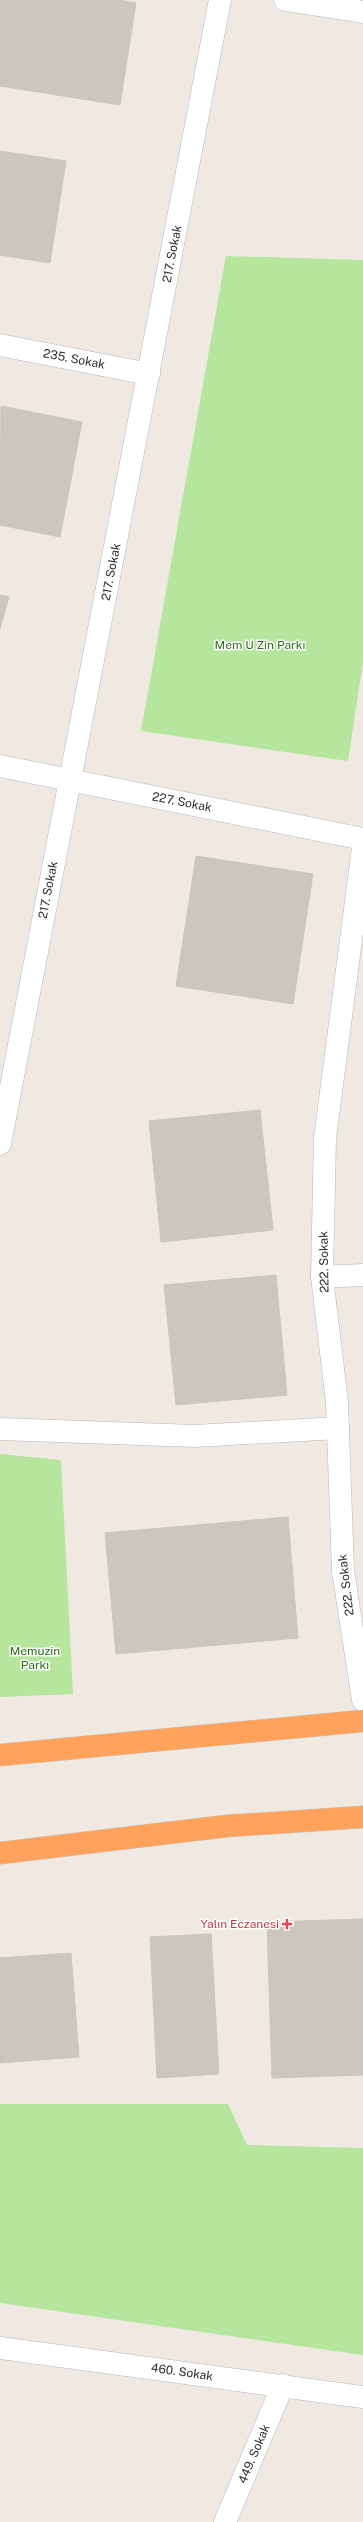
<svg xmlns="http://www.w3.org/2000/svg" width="363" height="2522" viewBox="0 0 363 2522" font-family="'Public Sans',sans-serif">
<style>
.grass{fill:#b6e59e}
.building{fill:#cbc7bf;stroke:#cbc5ba}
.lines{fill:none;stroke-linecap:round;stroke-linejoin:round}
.street-casing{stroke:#b4b7c1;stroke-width:23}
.highway-casing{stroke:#c9c9c9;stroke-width:23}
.street{stroke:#fff;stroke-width:22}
.highway{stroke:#ffa35c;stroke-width:22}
.health-dot{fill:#e0444e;stroke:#fff;stroke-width:1.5}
.labels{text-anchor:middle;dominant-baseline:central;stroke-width:3;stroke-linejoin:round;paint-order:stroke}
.street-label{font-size:12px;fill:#2e2e2e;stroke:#fff}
.park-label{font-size:12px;fill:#2c6e1b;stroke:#fff}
.health-label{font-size:12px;fill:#be3a42;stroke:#fff;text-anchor:end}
</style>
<rect width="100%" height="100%" fill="#efe9e1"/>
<g class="grass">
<polygon points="226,256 363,260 363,662 348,761 141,731"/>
<polygon points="0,1454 61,1460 73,1694 0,1697"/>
<polygon points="0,2104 228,2104 247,2145 363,2148 363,2355 0,2303"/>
</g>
<g class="building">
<polygon points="0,0 119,0 136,3 120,105 0,86"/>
<polygon points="0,151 66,161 50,263 0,255"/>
<polygon points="1,406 82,422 60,537 0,525"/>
<polygon points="0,595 9,597 0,629"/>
<polygon points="196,856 313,874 293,1004 176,986"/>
<polygon points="260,1110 273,1230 161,1242 149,1121"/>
<polygon points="276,1275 287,1395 176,1405 164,1285"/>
<polygon points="288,1517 298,1638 116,1654 105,1533"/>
<polygon points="363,1919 363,2075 272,2078 267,1922"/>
<polygon points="211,1934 219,2074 157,2078 150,1937"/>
<polygon points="71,1953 79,2057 0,2063 0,1958"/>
</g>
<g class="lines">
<g class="street-casing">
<g id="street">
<polyline points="285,0 363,12"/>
<polyline points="0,345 149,374"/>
<polyline points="0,766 363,839"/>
<polyline points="363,848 325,1138 322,1277 337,1402 343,1571 363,1700"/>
<polyline points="0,1144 220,0"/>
<polyline points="322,1277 363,1275"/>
<polyline points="0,1429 195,1436 338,1428"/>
<polyline points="0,2348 363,2397"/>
<polyline points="225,2522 283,2385"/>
</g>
</g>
<g class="highway-casing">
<g id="highway">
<polyline points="0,1755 363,1721"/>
<polyline points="0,1853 227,1826 363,1817"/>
</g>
</g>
<use href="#street" class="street"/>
<use href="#highway" class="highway"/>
</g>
<path class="health-dot" d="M285 1918h4v4h4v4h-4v4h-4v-4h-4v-4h4z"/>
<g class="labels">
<g class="street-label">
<text transform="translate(172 254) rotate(-79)">217. Sokak</text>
<text transform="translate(74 359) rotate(11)">235. Sokak</text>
<text transform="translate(111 572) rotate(-79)">217. Sokak</text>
<text transform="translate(182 802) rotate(11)">227. Sokak</text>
<text transform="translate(48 890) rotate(-79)">217. Sokak</text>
<text transform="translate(324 1262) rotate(-91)">222. Sokak</text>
<text transform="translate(346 1585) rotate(-97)">222. Sokak</text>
<text transform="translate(182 2372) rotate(8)">460. Sokak</text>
<text transform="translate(254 2454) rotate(-67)">449. Sokak</text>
</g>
<g class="park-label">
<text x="260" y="645">Mem U Zin Parkı</text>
<text x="35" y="1651">Memuzin<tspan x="35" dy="14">Parkı</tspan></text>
</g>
<g class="health-label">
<text x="279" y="1924">Yalın Eczanesi</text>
</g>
</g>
</svg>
